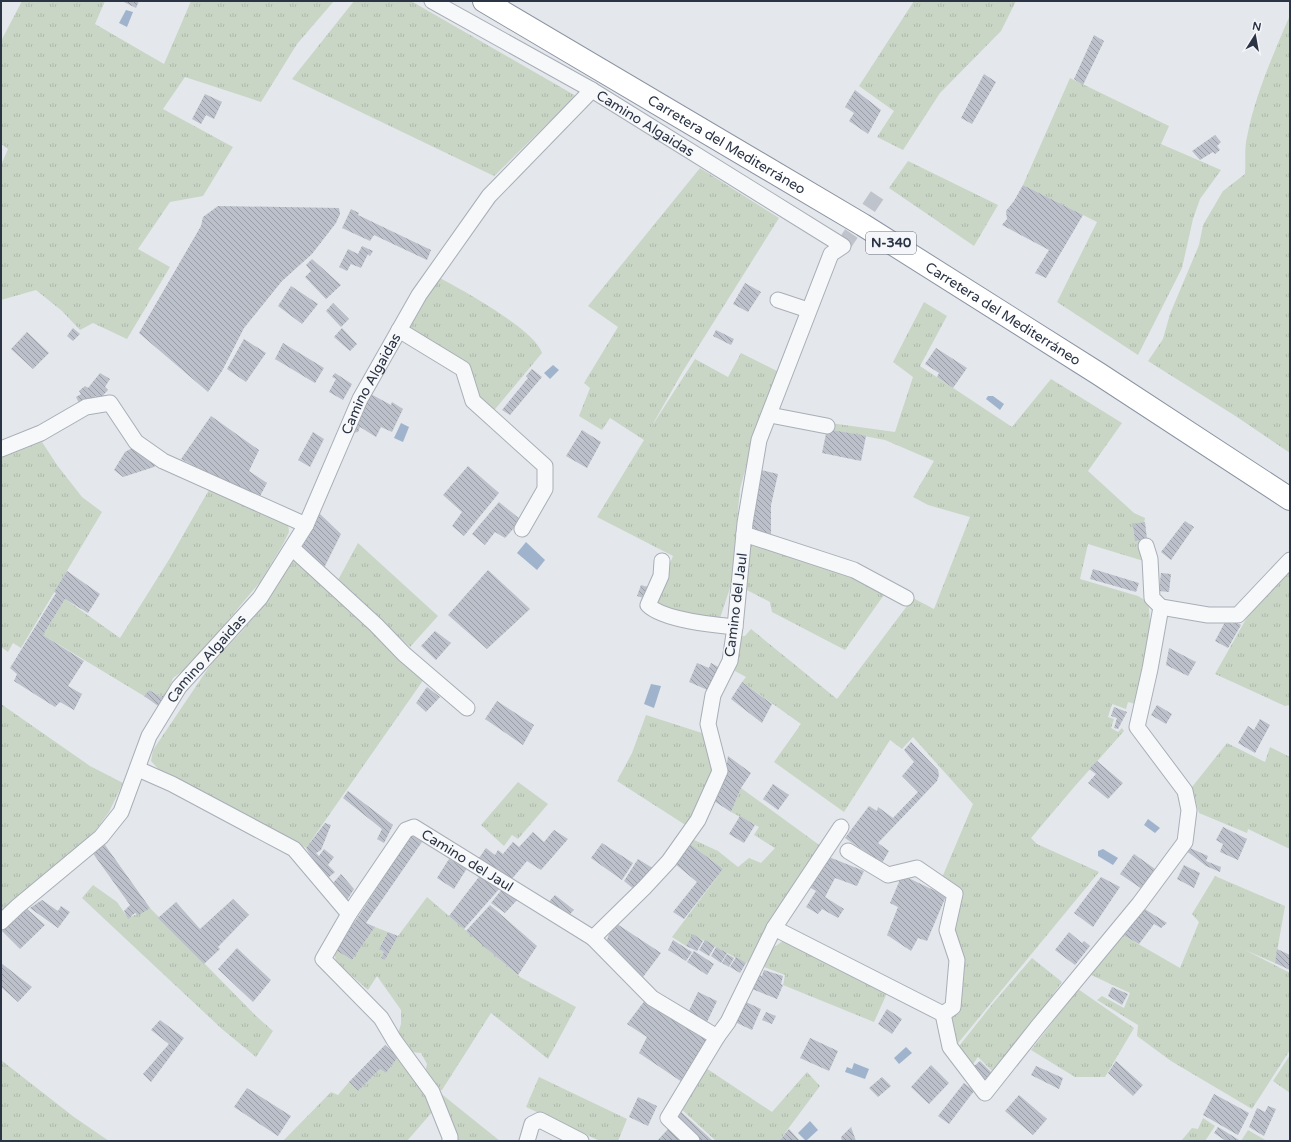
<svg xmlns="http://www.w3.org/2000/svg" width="1291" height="1142" viewBox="0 0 1291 1142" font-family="'Varela Round',sans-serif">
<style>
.grass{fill:url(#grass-tufts)}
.water{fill:#9fb4cc}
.building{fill:url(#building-back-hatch)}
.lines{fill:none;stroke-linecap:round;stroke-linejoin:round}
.minor-tunnel{stroke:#bfc3cb;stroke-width:15;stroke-dasharray:15 8;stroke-linecap:butt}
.minor-casing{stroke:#a9aeb7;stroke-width:17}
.highway-casing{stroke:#8b94a3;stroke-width:24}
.minor{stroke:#f7f8fa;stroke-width:15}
.highway{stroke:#fff;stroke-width:22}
.labels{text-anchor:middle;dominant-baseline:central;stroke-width:3;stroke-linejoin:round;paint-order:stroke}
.shield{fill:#f4f6f9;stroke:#676e7b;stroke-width:1}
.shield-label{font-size:13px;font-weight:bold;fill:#2b3445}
.street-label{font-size:14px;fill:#2b3445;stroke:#f4f6f9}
</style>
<defs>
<pattern id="grass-tufts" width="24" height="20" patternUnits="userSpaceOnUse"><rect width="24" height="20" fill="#c9d6c5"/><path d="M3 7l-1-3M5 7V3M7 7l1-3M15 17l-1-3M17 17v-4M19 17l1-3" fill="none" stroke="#adb8ab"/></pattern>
<pattern id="building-back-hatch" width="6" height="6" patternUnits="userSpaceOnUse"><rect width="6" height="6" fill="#bbc0ca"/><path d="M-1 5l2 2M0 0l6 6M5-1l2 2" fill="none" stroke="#989da6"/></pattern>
</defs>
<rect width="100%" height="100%" fill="#e4e7ec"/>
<g class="grass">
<polygon points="22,1 105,1 95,24 164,64 191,1 334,1 297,44 261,102 185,77 163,109 233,147 203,196 170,202 138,249 170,267 127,339 93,323 80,330 62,311 36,290 1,300 1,165 8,149 1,144 1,41"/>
<polygon points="354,1 411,1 576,96 494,176 292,79"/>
<polygon points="914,1 1016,1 1001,31 940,93 903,150 877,137 894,111 859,86"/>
<path d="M1290 15V453L1237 417 1148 361 1163 339 1170 314 1199 245 1203 225 1223 191 1245 174C1246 162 1244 149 1247 137 1255 95 1273 55 1290 15Z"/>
<polygon points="1070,78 1169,126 1161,144 1221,170 1200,199 1193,219 1182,268 1138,355 1057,302 1097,222 1023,185"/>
<polygon points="908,161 998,205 974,246 889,188"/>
<polygon points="700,168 779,218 683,371 650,429 695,359 728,377 741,353 779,372 751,449 740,489 731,585 719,621 653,604 673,556 597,517 644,440 610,418 602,430 579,416 590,388 584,383 618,327 588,306"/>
<path d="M438 277C461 289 535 330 542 353L491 414 477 399 470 376 410 329 409 319Z"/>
<path d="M924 302 947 316 920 366 1012 427 1051 379 1122 423 1088 471 1134 513 1145 518 1141 540 1147 562 1088 544 1080 579 1138 596 1148 602C1154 638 1145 670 1136 704L1128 702 1126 709 1112 704 1108 717 1114 719 1111 728 1118 732 1122 728 1124 731 1075 786 1031 838 1037 844 1099 872 954 1048 948 1015 950 930 959 891 941 880 973 804 913 737 902 749 890 740 844 812 774 762 801 724 742 682 746 677 735 671 740 636H745L751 629 837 699 913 598 934 609 970 517 928 505 913 497 934 461 885 440 827 429 830 423 895 432 913 377 893 362Z"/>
<polygon points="42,442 57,465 82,497 102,512 21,648 13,643 8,652 1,647 1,458"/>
<polygon points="210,488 288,523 289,532 282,546 260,582 190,666 173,678 168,691 161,697 149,690 144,696 43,635 65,599 120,638 170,558"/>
<polygon points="747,539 850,573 886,592 845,650 772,612 770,602 743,588"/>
<polygon points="358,543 438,616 410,647 338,580"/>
<polygon points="296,556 424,679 306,848 162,773 151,761 153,750 211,664 243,630 271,594"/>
<polygon points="1290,567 1290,705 1285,706 1215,674 1250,612"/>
<polygon points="1,704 90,766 123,783 109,812 95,831 1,918"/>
<polygon points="646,715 702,733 712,766 712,778 687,826 617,781 632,753"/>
<polygon points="1227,743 1265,762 1270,747 1290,757 1290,849 1248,829 1247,833 1199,813 1192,787"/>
<polygon points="518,782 548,804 518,839 512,835 504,846 481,825"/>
<polygon points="741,788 822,847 764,930 752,959 746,963 693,935 686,946 672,937 723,869 690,844 692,839 718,851 738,867 749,858 761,863 775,848 754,835 759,827 731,812"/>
<polygon points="1215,876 1285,906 1275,963 1245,950 1290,973 1290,1050 1252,1109 1171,1061 1137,1036 1138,1025 1097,1000 1102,996 1124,1008 1130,993 1089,974 1121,934 1180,968 1199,922 1192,914"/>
<polygon points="93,885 117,902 128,918 150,908 256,1016 273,1031 256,1057 222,1029 82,898"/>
<polygon points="427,897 520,977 576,1007 548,1059 491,1013 442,1090 437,1090 425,1072 427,1064 421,1053 411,1052 398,1033 401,1024 401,1010 377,976 368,990 336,962 334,949 352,960 375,927 388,932 379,949 384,952 381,958 385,960 398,936"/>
<polygon points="784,940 887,993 874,1022 783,985 785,975 764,967 773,948"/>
<polygon points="1032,958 1062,982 995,1074 978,1057 971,1067 956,1050 994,1002"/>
<polygon points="1078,989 1134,1028 1105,1077 1075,1077 1031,1050"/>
<polygon points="1290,1055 1290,1093 1273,1081"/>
<polygon points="398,1057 428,1099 433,1111 407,1141 283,1141 331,1092 338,1095 349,1082 358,1091 380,1069 386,1073"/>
<polygon points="1,1060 74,1117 109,1141 1,1141"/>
<polygon points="706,1068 772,1112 807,1072 820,1086 779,1141 716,1141 679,1107"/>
<polygon points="539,1077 627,1119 618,1141 600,1141 526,1107"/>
<polygon points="439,1092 500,1141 454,1141"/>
<polygon points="1203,1118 1215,1126 1205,1141 1181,1141 1192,1128 1198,1129"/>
<polygon points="1248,1130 1267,1141 1241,1141"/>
</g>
<g class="water">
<polygon points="126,10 133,12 127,27 119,23"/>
<polygon points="553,365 559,370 550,379 544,373"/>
<polygon points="988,396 993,396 1004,404 1000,410 986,399"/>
<polygon points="401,423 409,427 403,442 394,438"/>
<polygon points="526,542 545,560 537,570 517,553"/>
<polygon points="651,684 661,686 654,708 644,704"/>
<polygon points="1148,819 1160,828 1155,833 1144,825"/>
<polygon points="1103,849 1118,858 1113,865 1098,856 1098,851"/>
<polygon points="906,1047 912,1053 899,1064 894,1058"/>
<polygon points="854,1063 869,1069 865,1079 845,1072 847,1067 852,1069"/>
<polygon points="810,1121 818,1130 806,1141 798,1133"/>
</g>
<g class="building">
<polygon points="122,1 139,1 136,8"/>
<polygon points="1094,35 1104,41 1083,85 1074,79"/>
<polygon points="984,74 996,82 972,124 961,118"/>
<polygon points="855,90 881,110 868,134 849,121 854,113 845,107"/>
<polygon points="205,94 222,102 214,119 206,115 201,124 192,119"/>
<polygon points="1215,135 1221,142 1217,146 1220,150 1215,154 1213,152 1200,160 1192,151"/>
<polygon points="1023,185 1083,215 1046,278 1035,273 1049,250 1002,225 1007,219 1006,211 1014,201"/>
<polygon points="218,206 339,208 340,214 336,223 312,254 282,281 244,328 222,371 208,392 139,333 201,226 203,217"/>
<polygon points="351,209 359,213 358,215 431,250 427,260 374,235 370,241 342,228"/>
<polygon points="362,246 373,251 370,256 368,254 361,268 351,264 347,271 339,267 348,249 358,254"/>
<polygon points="312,259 341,285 326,299 305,277 311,271 306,265"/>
<polygon points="745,283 761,292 748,312 733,304"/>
<polygon points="291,286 318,304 302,324 278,306"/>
<polygon points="333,303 349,319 341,327 326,311"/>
<polygon points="73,328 80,334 73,341 67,336"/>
<polygon points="342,328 357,344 350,351 334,337"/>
<polygon points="716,330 734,339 731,345 713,336"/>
<polygon points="27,332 49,353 33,369 11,349"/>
<polygon points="244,339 266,353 246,382 227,369"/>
<polygon points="283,343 324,368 315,383 275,359"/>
<polygon points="936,348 967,368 953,388 937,377 939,373 925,364"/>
<polygon points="532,369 542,377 510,415 502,410 528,378 526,376"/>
<polygon points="100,373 110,379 105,387 108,390 99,400 96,396 80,405 76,397 81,394 79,391 85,386 88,388"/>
<polygon points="335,373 352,384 343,400 329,392 336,379 332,377"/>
<polygon points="367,392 391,405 392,402 403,409 392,432 381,427 376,437 360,427 358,432 352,433"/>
<polygon points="211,416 259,450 249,471 267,483 260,496 236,487 181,459"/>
<polygon points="827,429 866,436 861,461 822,453"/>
<polygon points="582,430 601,442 587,468 566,456"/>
<polygon points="313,432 324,439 310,467 298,460"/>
<polygon points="132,448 156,464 154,467 123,477 114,470 125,452"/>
<polygon points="468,466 499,493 464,536 452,526 462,512 443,495"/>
<polygon points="761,470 778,474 771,505 771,535 749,527"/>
<polygon points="499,502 521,520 505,538 495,532 485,545 472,534"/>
<polygon points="319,513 341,534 324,568 300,546"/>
<polygon points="1185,521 1194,527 1171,560 1161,552"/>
<polygon points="1145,522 1147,539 1135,541 1133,524"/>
<polygon points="1093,569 1139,583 1136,592 1090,579"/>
<polygon points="488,570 530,609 487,649 448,615"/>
<polygon points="67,571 100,594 88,613 65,599 43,635 84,661 68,686 82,694 74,710 60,702 55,707 14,681 17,674 10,668 56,593 54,592"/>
<polygon points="1161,573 1171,574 1169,592 1159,591"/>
<polygon points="641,585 651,588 647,599 637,596"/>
<polygon points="1234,621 1241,625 1228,648 1215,641 1225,622 1233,624"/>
<polygon points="435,631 451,643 436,660 421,646"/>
<polygon points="1169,648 1196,662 1188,676 1166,665"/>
<polygon points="697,663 709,668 711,663 722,669 710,691 689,682"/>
<polygon points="742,682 772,704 762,723 731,699"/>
<polygon points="427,687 440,697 426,712 416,703"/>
<polygon points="149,690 161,697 168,691 161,708 144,696"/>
<polygon points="497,701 534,725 523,745 485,719"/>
<polygon points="1157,705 1172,714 1166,724 1151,715"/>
<polygon points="1114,707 1127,712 1118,729 1114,728 1117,718 1111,716"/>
<polygon points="1260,719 1270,725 1255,753 1238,743 1248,726 1254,730"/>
<polygon points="911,742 938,770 939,775 937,781 878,843 889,851 882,863 845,838 869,806 877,811 878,807 893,818 918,792 902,776 914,762 904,750"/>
<polygon points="728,756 751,773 741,788 731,812 714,801 725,777"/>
<polygon points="1097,761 1123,783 1108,799 1088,783 1096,774 1089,769"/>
<polygon points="773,784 789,795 778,810 763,799"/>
<polygon points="348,791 393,825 384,843 377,839 382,829 343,798"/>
<polygon points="740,816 755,825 744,843 729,834"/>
<polygon points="325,823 331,825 321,850 316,853 319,856 324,849 334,857 328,865 335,872 328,878 320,871 306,848"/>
<polygon points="1223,827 1247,839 1238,860 1220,852 1223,844 1216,840"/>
<polygon points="554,830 568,839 541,870 527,861 511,880 479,858 486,848 495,855 498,850 503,854 513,842 519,847 533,832 544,842"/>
<polygon points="411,835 422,842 366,923 375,927 352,960 334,949 356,920"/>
<polygon points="102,843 105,845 150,908 139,915 135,913 128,919 124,911 130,905 92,852"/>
<polygon points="602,843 633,863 622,880 591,858"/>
<polygon points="690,844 723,869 684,919 673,912 697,882 674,863"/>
<polygon points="1190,848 1208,856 1206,861 1221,867 1220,872 1206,866 1188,852"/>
<polygon points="1134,854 1155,869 1142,889 1120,874"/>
<polygon points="829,857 864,871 857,886 835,878 825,897 844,909 838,918 822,909 818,914 806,907 816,891 809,887"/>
<polygon points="449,859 460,865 462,862 469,865 454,889 437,878"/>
<polygon points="638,859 654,869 635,890 624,881"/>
<polygon points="1184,865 1200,873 1194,888 1177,879"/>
<polygon points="482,873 500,888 464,929 449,916"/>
<polygon points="341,874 354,889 347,900 333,883"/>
<polygon points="902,875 946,896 927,941 918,938 911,951 887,935 898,907 890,903"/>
<polygon points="1101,877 1120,887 1093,927 1074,913"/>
<polygon points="503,888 519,898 505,913 491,903"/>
<polygon points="555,895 574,910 567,917 547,904"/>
<polygon points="233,899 249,915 218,947 220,949 204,964 158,918 176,902 200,929"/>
<polygon points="42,900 58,911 61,906 70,912 58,928 30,908"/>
<polygon points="490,905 537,946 518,975 466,931"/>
<polygon points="1143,908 1167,923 1161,928 1154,924 1139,944 1121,934"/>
<polygon points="27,909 45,925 20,949 2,931"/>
<polygon points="617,924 661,953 643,977 606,943 609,934"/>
<polygon points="388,932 398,936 385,960 381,958 384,952 379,949"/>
<polygon points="1069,932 1082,943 1084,941 1090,946 1075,965 1055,950"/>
<polygon points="693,934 703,941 697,951 686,946"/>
<polygon points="673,940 692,952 686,961 668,950"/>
<polygon points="705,940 715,946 709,956 699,950"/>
<polygon points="716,947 727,953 721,963 711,956"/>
<polygon points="237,948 271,980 253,1002 218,969"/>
<polygon points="1277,949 1290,955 1290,970 1275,963"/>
<polygon points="694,951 714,964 707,975 687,962"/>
<polygon points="727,954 734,958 729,967 722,963"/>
<polygon points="736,957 746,963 740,973 730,967"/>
<polygon points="1,963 32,987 18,1002 1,987"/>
<polygon points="764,970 783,976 781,984 783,985 777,999 752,989 757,974 762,976"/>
<polygon points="1112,987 1128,994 1122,1005 1108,996"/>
<polygon points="698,992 717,1001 706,1024 687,1015"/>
<polygon points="646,999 706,1038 708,1045 682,1082 639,1053 647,1037 627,1024"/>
<polygon points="746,1002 761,1009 752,1030 735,1022"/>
<polygon points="887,1009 902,1019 892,1034 878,1024"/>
<polygon points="766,1012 776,1016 772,1024 762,1020"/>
<polygon points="160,1020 184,1038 151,1082 143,1074 169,1044 151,1030"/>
<polygon points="810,1038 838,1051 829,1071 800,1058"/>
<polygon points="385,1045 398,1057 386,1073 380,1069 358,1091 349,1082"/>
<polygon points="980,1061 992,1073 985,1080 972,1068"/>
<polygon points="1116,1061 1143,1085 1133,1096 1108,1073"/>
<polygon points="931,1065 949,1083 929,1104 911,1087"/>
<polygon points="1036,1066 1063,1078 1059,1089 1031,1075"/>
<polygon points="882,1077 891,1086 878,1097 869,1088"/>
<polygon points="964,1083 974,1091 949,1124 938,1116"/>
<polygon points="247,1088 291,1116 278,1136 234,1107"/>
<polygon points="1214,1094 1249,1113 1238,1135 1203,1115"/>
<polygon points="1019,1095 1047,1119 1033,1135 1005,1111"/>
<polygon points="638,1097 657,1106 648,1126 629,1117"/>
<polygon points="1268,1106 1276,1109 1264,1136 1249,1127 1257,1108 1265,1112"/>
<polygon points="679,1110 713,1141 696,1141 672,1117"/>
<polygon points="851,1127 856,1141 842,1141 841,1137"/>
<polygon points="1218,1127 1239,1140 1238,1141 1226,1141 1214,1133"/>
<polygon points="668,1129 679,1139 676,1141 657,1141"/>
<polygon points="789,1129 800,1141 779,1141"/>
</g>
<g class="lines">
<polyline class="minor-tunnel" points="843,246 878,194"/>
<g class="minor-casing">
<g id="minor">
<polyline points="432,1 592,90"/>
<polyline points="778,300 808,310"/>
<polyline points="399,330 463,369 473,401 545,466 545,489 522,529"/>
<polyline points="770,415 827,426"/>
<polyline points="1,449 41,433 86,407 110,403 136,442 163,461 306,525"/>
<polyline points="744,534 854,570 906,598"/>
<polyline points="1146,546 1150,559 1152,598 1161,607"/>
<polyline points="292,548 376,625 404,654 467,708"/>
<path d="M662 561 661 576 648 605C663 620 714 625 735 627"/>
<polyline points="138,769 172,784 294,849 349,914 323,959 381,1018 394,1040 432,1092 450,1137 450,1141"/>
<polyline points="848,851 888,875 917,868 955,894 947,930 957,960 953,1007 943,1014"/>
<path id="s1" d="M349 914 406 830 414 827 593 938 652 998 717 1037 668 1118 692 1141"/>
<path id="s2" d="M1 922 18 906 101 837 121 812 149 736 179 687 260 598 306 525 360 399 419 295 489 196 592 90 843 246 831 254 759 440 745 523 735 627 730 661 713 695 708 724 720 771 698 820 669 861 644 888 593 938"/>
<polyline points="774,928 943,1014 950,1047 985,1093 1039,1025 1139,904 1185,842 1189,810 1185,791 1137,727 1150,669 1161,607 1208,615 1238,615 1290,560"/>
<polyline points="717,1037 728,1022 774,928 841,827"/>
<polyline points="527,1141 532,1124 540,1120 581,1141"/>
</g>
</g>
<g class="highway-casing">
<g id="highway">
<path id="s3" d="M484 1 863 225 1099 374 1290 499"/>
</g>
</g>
<use href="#minor" class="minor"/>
<use href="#highway" class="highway"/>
</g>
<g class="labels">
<rect class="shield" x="866" y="232" width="50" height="22" rx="3"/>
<g class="shield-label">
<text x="891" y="243">N-340</text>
</g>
<g class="street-label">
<text stroke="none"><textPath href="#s2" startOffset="1097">Camino Algaidas</textPath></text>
<text stroke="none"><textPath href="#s3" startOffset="282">Carretera del Mediterráneo</textPath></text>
<text stroke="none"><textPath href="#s3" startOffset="606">Carretera del Mediterráneo</textPath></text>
<text stroke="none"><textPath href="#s2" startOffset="664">Camino Algaidas</textPath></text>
<text transform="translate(736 605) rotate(-83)">Camino del Jaul</text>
<text stroke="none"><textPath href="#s2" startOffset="341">Camino Algaidas</textPath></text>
<text stroke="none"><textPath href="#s1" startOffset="173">Camino del Jaul</textPath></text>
</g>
</g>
<rect width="1291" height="1142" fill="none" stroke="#2b3445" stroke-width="4"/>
<g transform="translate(1255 36) rotate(11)" stroke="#f4f6f9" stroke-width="3" paint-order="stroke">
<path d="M0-3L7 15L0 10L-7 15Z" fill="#2b3445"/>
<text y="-6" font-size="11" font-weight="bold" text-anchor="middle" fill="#2b3445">N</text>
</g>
</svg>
